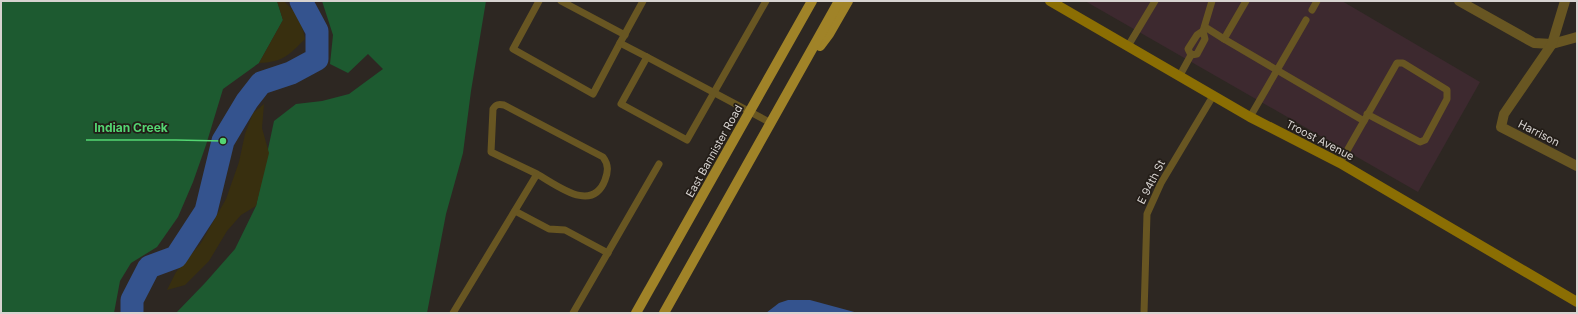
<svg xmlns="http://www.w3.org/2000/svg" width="1578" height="314" viewBox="0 0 1578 314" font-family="Inter,sans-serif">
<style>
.commercial{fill:#3d292f}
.green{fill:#1d5a30}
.sand{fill:#382f0f}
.water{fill:#34538e}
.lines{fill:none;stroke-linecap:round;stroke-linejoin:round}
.river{stroke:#34538e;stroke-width:23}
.service{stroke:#685622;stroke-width:7}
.minor{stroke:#685622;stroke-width:10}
.secondary{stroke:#8b6e03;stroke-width:10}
.primary{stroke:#a08328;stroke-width:10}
.labels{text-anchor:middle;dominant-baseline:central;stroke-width:3.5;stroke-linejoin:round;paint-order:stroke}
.street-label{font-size:11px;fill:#d7d3d0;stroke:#231d18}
.leader{fill:none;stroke:#54d672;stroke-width:1.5}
.callout-dot{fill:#54d672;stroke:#231d18;stroke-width:1.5}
.callout-label{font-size:12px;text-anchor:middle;font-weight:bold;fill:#54d672;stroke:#231d18;stroke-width:3.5;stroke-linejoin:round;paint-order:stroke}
</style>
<rect width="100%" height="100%" fill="#2d2722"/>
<polygon class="commercial" points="1085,1 1342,1 1480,82 1418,192"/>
<g class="green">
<polygon points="1,1 277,1 283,20 259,63 223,89 206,145 193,182 178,217 157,247 131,263 120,281 114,313 1,313"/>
<polygon points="322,1 486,1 471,91 463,153 446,214 427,313 176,313 205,283 235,249 256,206 274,121 296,104 322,101 349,94 383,69 368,54 348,73 330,64 333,35"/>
</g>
<g class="sand">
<path d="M277 1H284L300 18 305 39C288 56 283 62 259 63L283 20Z"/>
<polygon points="264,104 262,128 269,153 256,206 241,215 227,231 209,261 185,285 167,290 176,272 201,243 226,199 239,162 245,134 253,113"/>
</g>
<polygon class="water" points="788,300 810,300 858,313 766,313 779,303"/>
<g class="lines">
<polyline class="river" points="132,313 132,300 149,267 176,257 206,211 223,141 247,101 261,83 291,73 317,59 317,31 301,1"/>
<g class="service">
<polyline points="539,1 513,49 593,94 620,43"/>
<polyline points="561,1 625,35"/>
<polyline points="643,1 620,43 647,57 621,104 687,140 766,1"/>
<polyline points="1246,1 1224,39 1364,121"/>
<polyline points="1312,10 1317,1"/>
<polyline points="1205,27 1224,39"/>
<polyline points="1128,46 1155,1"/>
<polyline points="1191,55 1188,49 1197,35 1203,31"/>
<polyline points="647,57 771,123"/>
<polyline points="1179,77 1191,55 1197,54 1205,39 1203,31 1212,1"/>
<polyline points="1250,117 1306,20"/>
<polyline points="1340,163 1397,63 1403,63 1447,90 1447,99 1425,140 1420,142 1367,114"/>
<polyline points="515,211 549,229 565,230 608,253"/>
<path d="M453 313 537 174 491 152 493 109C496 104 499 104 504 105L603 157C609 165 608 172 605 180 592 214 557 185 537 174"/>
<polyline points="573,313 659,164"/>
<polyline points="1144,313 1147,214 1161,183 1213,96"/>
</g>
<g class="minor">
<polyline points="1459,1 1534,43 1552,44 1577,37"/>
<polyline points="1565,1 1552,44 1504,114 1501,127 1577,166"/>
</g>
<polyline class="secondary" points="1050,1 1250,117 1340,163 1577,302"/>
<g class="primary">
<polyline points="820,46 829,34 848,1"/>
<polyline points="636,313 812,1"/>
<polyline points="664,313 839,1"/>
</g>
</g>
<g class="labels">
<g class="street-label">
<text transform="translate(1539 133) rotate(27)">Harrison</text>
<text transform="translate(1320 140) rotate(27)">Troost Avenue</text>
<text transform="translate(714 151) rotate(-61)">East Bannister Road</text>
<text transform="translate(1151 182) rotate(-63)">E 94th St</text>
</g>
</g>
<path class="leader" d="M223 141L176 140H86"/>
<circle class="callout-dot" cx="223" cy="141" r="4"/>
<g class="callout-label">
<text x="131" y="132">Indian Creek</text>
</g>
<rect width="1578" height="314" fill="none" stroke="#d7d3d0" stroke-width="4"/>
</svg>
